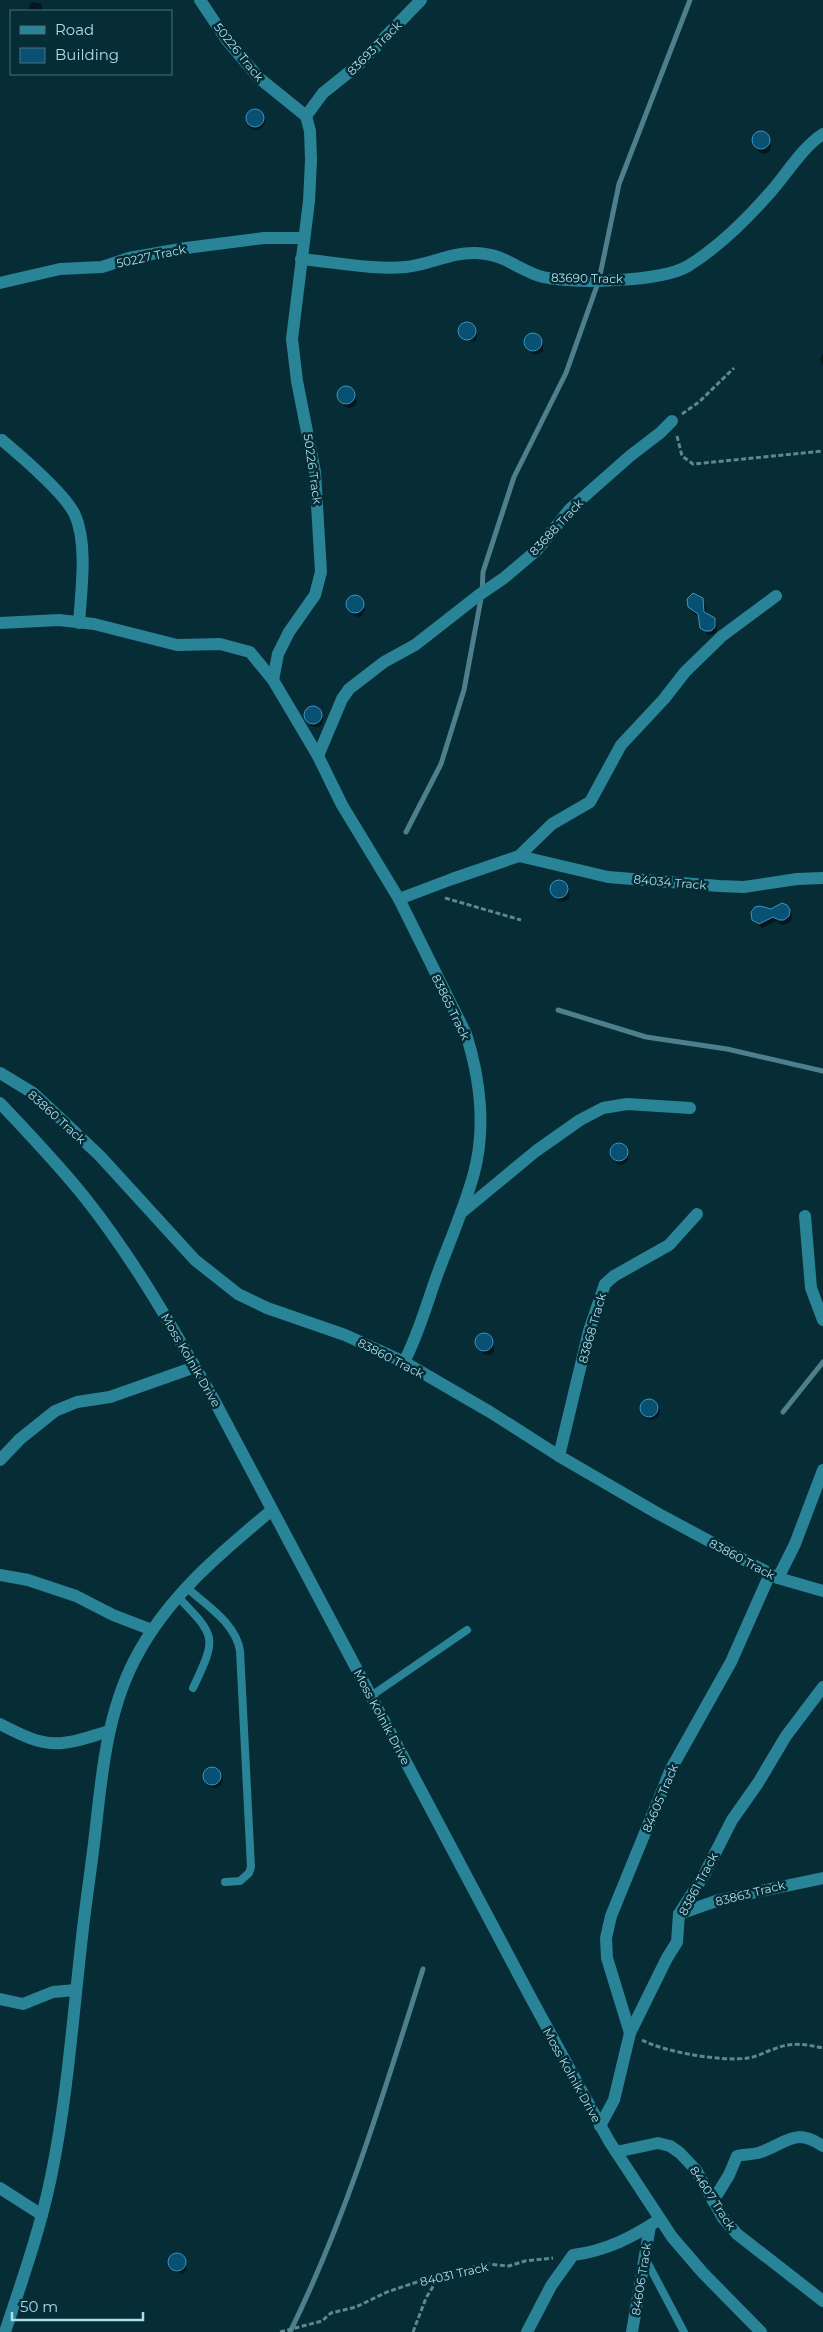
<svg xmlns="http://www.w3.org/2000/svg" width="823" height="2332" viewBox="0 0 823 2332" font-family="Montserrat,sans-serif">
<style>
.shadow{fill:#0007}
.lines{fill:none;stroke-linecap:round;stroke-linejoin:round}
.stream{stroke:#4e7f8c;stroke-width:5}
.building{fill:#095172;stroke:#3c95c4}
.path{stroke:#5c8894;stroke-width:3;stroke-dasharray:5 2.5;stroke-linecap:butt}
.lane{stroke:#298498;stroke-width:8}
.street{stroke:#298498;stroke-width:12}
.secondary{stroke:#298498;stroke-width:12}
.labels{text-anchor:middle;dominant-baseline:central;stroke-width:5;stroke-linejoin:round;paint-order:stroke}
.street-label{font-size:12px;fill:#abddeb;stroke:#062c35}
</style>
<rect width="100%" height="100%" fill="#062c35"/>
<g class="shadow">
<polygon points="34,2 41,4 43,11 28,11 30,4"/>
<circle cx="256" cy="121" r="9"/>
<polygon points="762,133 766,135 771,147 769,152 764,154 759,152 753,143 755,135"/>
<polygon points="468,324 472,326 477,336 476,341 473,343 473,341 461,337 459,333 461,326"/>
<polygon points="532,335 537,335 543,344 543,351 539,354 532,354 526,342 528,337"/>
<polygon points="823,353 823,365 820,360"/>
<polygon points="345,388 352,390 357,400 356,405 350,408 345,407 339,395"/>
<polygon points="353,597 360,599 365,609 361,617 354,616 347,604"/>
<polygon points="700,597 706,607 706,615 714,619 717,624 717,632 711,635 706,634 700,617 694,614 688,602"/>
<polygon points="311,707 318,709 323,719 322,724 319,727 311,726 305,714"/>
<polygon points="560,882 565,884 570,894 569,899 563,902 558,901 552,889 554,884"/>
<polygon points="771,911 789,911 792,916 791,921 787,924 782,925 776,921 762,928 756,924 753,919"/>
<polygon points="620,1145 624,1147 629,1159 622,1165 617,1164 611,1154 613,1147"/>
<polygon points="482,1335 487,1336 494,1344 494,1352 490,1355 483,1354 477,1344 477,1340"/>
<circle cx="651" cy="1411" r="9"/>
<circle cx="214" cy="1779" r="9"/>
<polygon points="178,2254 182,2256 187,2269 183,2274 174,2271 170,2261 171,2257"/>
</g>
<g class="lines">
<g class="stream">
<polyline points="406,832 441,764 464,690 482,593 483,572 514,477 566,373 599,280 619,184 690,0"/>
<polyline points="558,1010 646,1037 727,1049 823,1071"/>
<polyline points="783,1412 823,1362"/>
<path d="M290 2332C347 2216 384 2092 423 1969"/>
</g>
</g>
<g class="building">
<circle cx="255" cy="118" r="9"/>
<circle cx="761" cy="140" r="9"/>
<circle cx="467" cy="331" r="9"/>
<circle cx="533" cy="342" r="9"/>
<circle cx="346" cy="395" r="9"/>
<polygon points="693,593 703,598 704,612 715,618 715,627 711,631 705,631 700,628 698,614 688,607 687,599"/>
<circle cx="355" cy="604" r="9"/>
<circle cx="313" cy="715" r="9"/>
<circle cx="559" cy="889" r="9"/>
<polygon points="782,903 787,905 790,910 789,916 784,920 779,920 773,917 759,924 752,920 751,912 755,907 760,906 771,909"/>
<circle cx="619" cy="1152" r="9"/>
<circle cx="484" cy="1342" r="9"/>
<circle cx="649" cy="1408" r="9"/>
<circle cx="212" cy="1776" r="9"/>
<circle cx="177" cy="2262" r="9"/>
</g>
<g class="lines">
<g class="path">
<polyline points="682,414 699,402 734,368"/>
<polyline points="677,436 682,456 693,464 823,451"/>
<polyline points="445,898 521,920"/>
<path d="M642 2040C664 2052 722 2062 748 2058 757 2057 765 2052 774 2049 791 2042 805 2044 823 2048"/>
<polyline points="280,2332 322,2321 331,2313 356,2307 387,2292 435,2276 487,2264 509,2266 525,2261 553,2258"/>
<polyline points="413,2332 426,2298 440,2275"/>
</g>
<g class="lane">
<path d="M186 1587C206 1605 236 1623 240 1651L251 1867 249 1873 240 1881 225 1882"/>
<path d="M177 1596C217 1637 217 1637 193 1688"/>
<polyline points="371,1696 467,1630"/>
<polyline points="645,2258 684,2332"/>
</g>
<g class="street">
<polyline points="200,0 226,39 259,78 306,116 310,131 311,160 309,201 292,339 297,381 315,472 321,572 315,595 289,632 278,654 273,680"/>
<polyline points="306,116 323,93 358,65 421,0"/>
<path d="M301 259C333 262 374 270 406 267 430 265 451 252 476 253 506 254 519 271 543 277 574 284 661 282 688 266 717 248 745 221 767 196 785 177 801 148 823 134"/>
<polyline points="0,283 60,269 102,267 129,258 186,248 264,238 304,238"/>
<path d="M2 440C21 456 66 494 75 515 88 544 81 592 79 623"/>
<path d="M0 623 59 620 94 624 177 645 220 644 250 652 273 680 318 756 342 805 399 899 466 1034C480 1078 486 1128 474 1173 465 1206 451 1238 439 1270 427 1302 420 1331 404 1362"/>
<polyline points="318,756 342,699 349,689 384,662 415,645 479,595 504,578 537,550 570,509 630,456 660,433 672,421"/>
<polyline points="519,856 608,877 719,886 744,887 797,879 823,878"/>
<polyline points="399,899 452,879 519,856 552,824 590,802 621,745 664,699 685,672 722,636 776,596"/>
<polyline points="0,1073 33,1093 62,1120 100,1156 195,1260 238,1294 267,1308 345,1335 404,1362 490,1412 559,1456 657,1513 778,1578 823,1591"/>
<polyline points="461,1213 536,1151 580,1120 603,1108 627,1104 690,1108"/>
<polyline points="805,1216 811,1288 823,1320"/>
<polyline points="559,1456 589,1331 605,1284 614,1276 669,1245 697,1214"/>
<polyline points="0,1460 20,1439 55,1411 77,1402 110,1397 195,1367"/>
<polyline points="0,1575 28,1580 76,1596 113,1615 152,1630"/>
<polyline points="778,1578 795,1544 823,1470"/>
<path d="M0 1724C49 1750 59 1747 109 1731"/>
<polyline points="679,1914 719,1900 823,1878"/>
<polyline points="0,1999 23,2004 53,1992 76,1990"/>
<polyline points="630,2033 607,1958 606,1938 611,1916 671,1769 731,1662 770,1574"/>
<polyline points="600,2126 614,2100 630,2033 667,1958 677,1942 679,1914 704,1875 732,1820 758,1783 786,1736 823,1687"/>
<polyline points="616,2152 658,2143 670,2146 680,2153 696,2170 723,2218 737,2234 823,2301"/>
<polyline points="0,2188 42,2215"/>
<path d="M713 2201 729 2175 737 2156C745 2154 753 2155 761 2152 787 2143 794 2127 823 2146"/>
<path d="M527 2332 551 2286 573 2255C606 2251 633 2237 660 2219"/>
<polyline points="632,2332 650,2226"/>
</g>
<g class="secondary">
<path d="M0 1103C30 1135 59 1165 86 1199 135 1261 174 1330 213 1398L531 1998 609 2141 672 2237 703 2273 761 2332"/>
<path d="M5 2332C22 2281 40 2230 51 2177 67 2100 73 2016 82 1937 86 1900 92 1863 96 1826 102 1770 108 1712 134 1661 166 1598 219 1554 272 1510"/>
</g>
</g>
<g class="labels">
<g class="street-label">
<text transform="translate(374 48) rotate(-45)">83693 Track</text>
<text transform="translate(239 52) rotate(51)">50226 Track</text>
<text transform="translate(151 256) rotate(-12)">50227 Track</text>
<text transform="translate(587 278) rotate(1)">83690 Track</text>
<text transform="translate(313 469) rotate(82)">50226 Track</text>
<text transform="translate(556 527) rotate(-47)">83688 Track</text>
<text transform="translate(670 882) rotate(5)">84034 Track</text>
<text transform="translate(451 1007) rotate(64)">83865 Track</text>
<text transform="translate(57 1117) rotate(42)">83860 Track</text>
<text transform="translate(592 1328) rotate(-74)">83868 Track</text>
<text transform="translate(391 1358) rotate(27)">83860 Track</text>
<text transform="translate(191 1360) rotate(60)">Moss Kolnik Drive</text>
<text transform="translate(742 1559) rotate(28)">83860 Track</text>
<text transform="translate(382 1717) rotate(62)">Moss Kolnik Drive</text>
<text transform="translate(660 1798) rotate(-67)">84605 Track</text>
<text transform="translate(698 1884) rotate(-62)">83861 Track</text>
<text transform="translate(750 1893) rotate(-14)">83863 Track</text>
<text transform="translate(572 2075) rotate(61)">Moss Kolnik Drive</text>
<text transform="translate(713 2198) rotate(57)">84607 Track</text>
<text transform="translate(454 2274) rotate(-13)">84031 Track</text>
<text transform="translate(641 2279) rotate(-81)">84606 Track</text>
</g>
</g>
<rect x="10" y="10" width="162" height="65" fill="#062c35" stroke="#48737e"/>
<rect x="20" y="26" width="25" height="8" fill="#298498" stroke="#48737e"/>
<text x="55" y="35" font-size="15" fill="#abddeb">Road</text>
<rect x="20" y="48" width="25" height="15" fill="#095172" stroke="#48737e"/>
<text x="55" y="60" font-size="15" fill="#abddeb">Building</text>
<path d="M12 2312v8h131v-8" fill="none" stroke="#abddeb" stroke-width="2.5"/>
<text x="20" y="2312" font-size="15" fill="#abddeb" stroke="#062c35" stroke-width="4" paint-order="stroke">50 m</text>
</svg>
